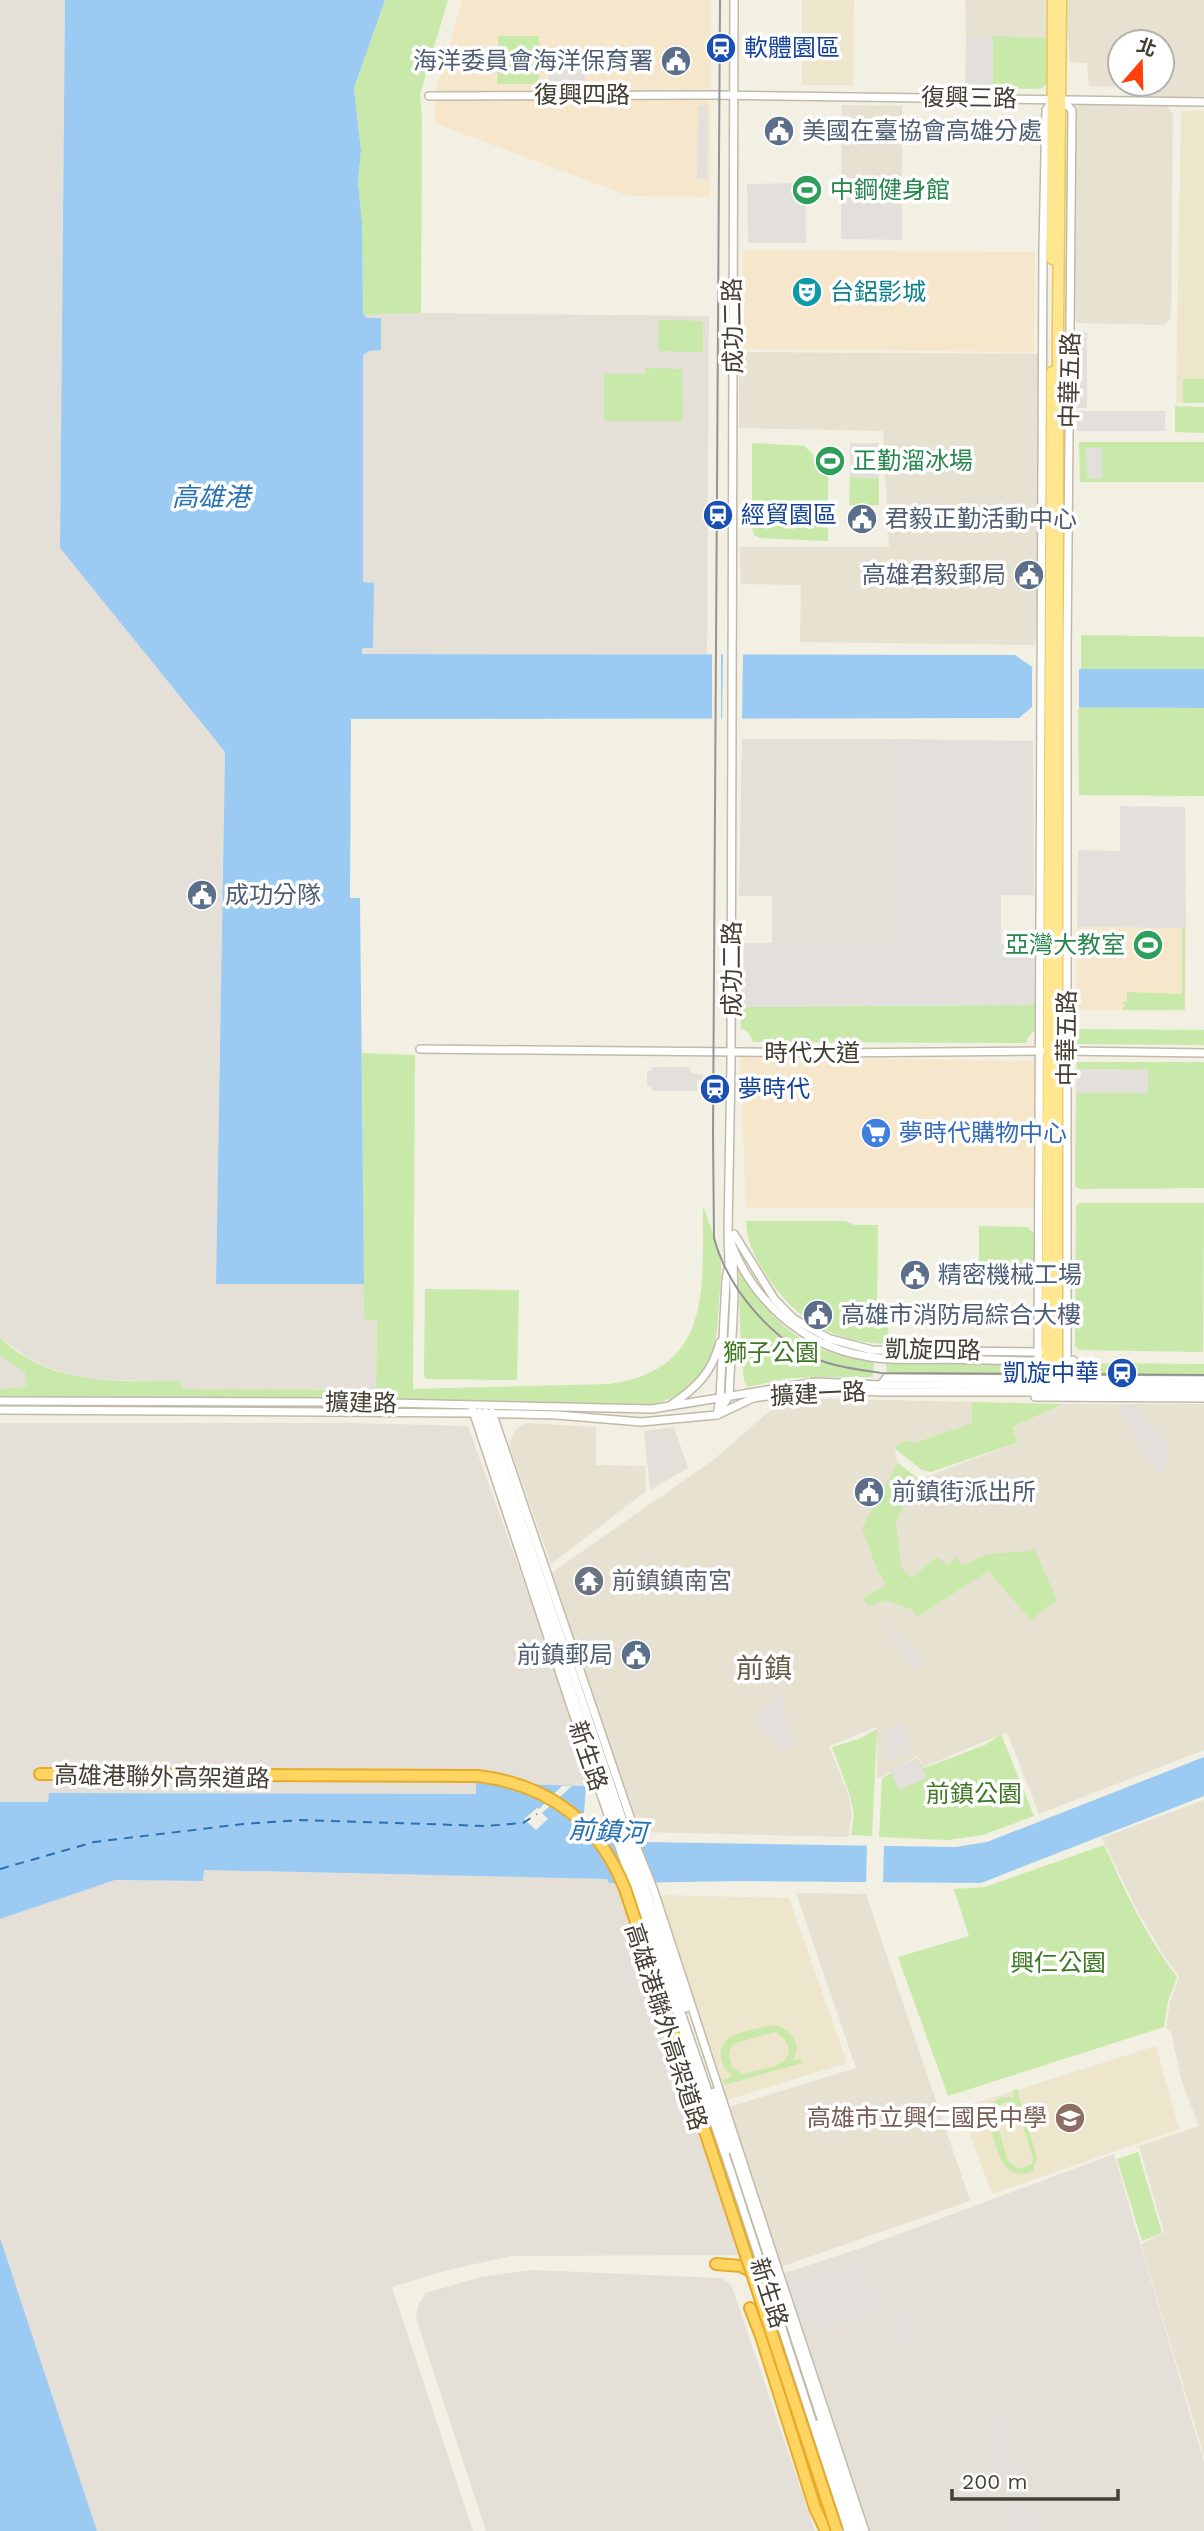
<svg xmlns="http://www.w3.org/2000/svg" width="1204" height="2531" viewBox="0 0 1204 2531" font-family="'Work Sans','Noto Sans TC',sans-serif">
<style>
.residential{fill:#e7e1d1;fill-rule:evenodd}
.commercial{fill:#f6e7cc}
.industrial{fill:#e4e0d8}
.education{fill:#ede5cc}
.green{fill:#c8e9a9;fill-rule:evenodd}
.parking{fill:#e3e0dc}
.water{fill:#9bcaf3}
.pier{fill:#f2efe3}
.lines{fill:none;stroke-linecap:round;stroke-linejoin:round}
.ferry{stroke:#2871b5;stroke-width:2;stroke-dasharray:9 7;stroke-linecap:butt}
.minor-casing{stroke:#c1baa8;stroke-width:10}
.major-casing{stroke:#e9c75a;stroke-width:13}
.highway-casing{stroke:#e5ab2b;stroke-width:14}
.minor{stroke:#fff;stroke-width:7}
.major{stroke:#ffe68f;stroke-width:10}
.highway{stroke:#ffd461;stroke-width:10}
.tram{stroke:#949494;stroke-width:2}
.highway-bridge-casing{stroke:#e5ab2b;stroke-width:14;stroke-linecap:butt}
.highway-bridge{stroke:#ffd461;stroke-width:10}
.labels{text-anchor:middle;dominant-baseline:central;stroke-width:7;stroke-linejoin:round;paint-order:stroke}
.transit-label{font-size:24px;fill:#164399;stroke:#fff;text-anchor:start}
.service-label{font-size:24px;fill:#4e5e75;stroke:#fff;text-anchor:start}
.street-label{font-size:24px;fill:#443f33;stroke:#fff}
.leisure-label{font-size:24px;fill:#27864d;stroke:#fff;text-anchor:start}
.culture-label{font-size:24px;fill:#0d838f;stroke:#fff;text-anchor:start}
.shop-label{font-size:24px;fill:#366cbe;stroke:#fff;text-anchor:start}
.park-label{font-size:24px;fill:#3f7824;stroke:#fff}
.worship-label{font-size:24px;fill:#5b616d;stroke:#fff;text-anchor:start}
.education-label{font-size:24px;fill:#785e54;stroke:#fff;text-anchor:end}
.water-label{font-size:26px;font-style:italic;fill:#2871b5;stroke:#fff}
.quarter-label{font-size:28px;fill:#685d4a;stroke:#fff}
</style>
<rect width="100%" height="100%" fill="#f2efe3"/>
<g class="residential">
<polygon points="965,0 1048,0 1047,38 966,36"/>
<path d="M1065 0H1204V99L1137 96 1135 87 1089 86 1087 63 1070 62ZM1120 42H1162V84H1120Z"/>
<polygon points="1080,104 1167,106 1173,114 1171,318 1165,325 1077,323 1073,315 1076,109"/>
<polygon points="842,105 902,106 902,183 841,183"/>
<polygon points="739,352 1039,354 1041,493 1035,645 800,642 801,585 741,584 740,547 889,547 883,431 739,428"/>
<polygon points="797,1398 972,1402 972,1423 914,1443 907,1440 894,1448 898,1463 917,1478 923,1478 1018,1442 1012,1427 1063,1404 1204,1404 1204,1750 1039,1814 1007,1732 924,1767 918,1756 877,1779 877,1727 829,1746 848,1793 852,1813 848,1837 643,1832 636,1822 620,1780 551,1573 712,1461 782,1400"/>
<polygon points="526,1423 596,1427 596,1465 645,1466 646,1491 551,1564 509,1445 516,1429"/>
<polygon points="1204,1800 1204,2456 1141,2244 1164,2233 1139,2146 1199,2126 1182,2082 1171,2032 1166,2028 1170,2002 1179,1977 1164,1956 1136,1908 1102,1838"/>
<polygon points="796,1893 866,1894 970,2201 780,2267 726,2108 856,2068"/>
</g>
<g class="commercial">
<polygon points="462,0 711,0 710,197 629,196 434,123 435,94"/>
<polygon points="743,250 1035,252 1034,352 743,349"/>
<polygon points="1077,927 1186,928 1185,1011 1076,1010"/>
<polygon points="740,1057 1036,1061 1034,1208 746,1208"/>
</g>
<g class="industrial">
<polygon points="0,0 65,0 60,548 225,752 216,1284 364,1284 364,1319 377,1319 376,1390 181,1389 181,1382 81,1379 44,1366 25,1356 0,1338"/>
<polygon points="421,313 709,316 707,654 361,654 362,648 367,648 367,583 363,583 363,355 367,318 363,315"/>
<polygon points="742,739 887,739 887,943 772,943 772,896 739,896"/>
<polygon points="0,1356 26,1372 26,1388 0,1389"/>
<polygon points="0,1423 352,1423 468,1426 594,1779 586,1786 477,1783 476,1794 50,1793 48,1802 0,1802"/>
<polygon points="674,1427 688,1468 650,1490 644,1431"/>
<polygon points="203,1870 607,1879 609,1883 616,1883 743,2255 511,2256 444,2271 392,2287 473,2531 97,2531 0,2238 0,1919 115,1880 203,1881"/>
<polygon points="1114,2154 1204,2462 1204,2531 865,2531 779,2275 864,2247"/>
<polygon points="532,2270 721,2278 731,2284 815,2531 486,2531 416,2318 419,2303 426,2293 480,2277"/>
</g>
<g class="education">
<polygon points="802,0 854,0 853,85 802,85"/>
<polygon points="1181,111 1204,111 1204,403 1176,403"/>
<polygon points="659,1895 789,1898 847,2063 726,2100"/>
<polygon points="1156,2046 1179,2129 992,2194 960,2108"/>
</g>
<g class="green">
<polygon points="385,0 448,0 420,94 422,117 421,313 363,315 362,223 358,182 361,150 354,88"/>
<polygon points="498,36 539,36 539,84 497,84"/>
<polygon points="993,36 1047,38 1048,83 1040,89 993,88"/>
<polygon points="658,320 703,321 703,352 658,351"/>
<polygon points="645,368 682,369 683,421 604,421 604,374 645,374"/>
<rect x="1183" y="379" width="21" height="24"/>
<polygon points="1175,406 1204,407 1204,433 1175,432"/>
<polygon points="1079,442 1204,442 1204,482 1080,482"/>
<path d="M752 443 804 446 813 454 814 463 820 465 824 454C834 450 841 456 838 466L828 471V541L759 538 754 535 752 528Z"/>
<polygon points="850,477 879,478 879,505 849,505"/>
<polygon points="1081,635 1204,637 1204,669 1081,670"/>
<polygon points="1078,707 1204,708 1204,796 1079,795"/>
<polygon points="1182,928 1185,928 1185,1010 1122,1010 1125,1005 1122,1002 1127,1001 1127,992 1182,994"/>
<polygon points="1035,1005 1035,1030 1028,1037 1027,1043 753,1042 749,1033 741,1028 740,1007"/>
<polygon points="1075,1029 1204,1030 1204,1045 1078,1044 1075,1041"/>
<path d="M362 1053 415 1055 413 1389 610 1384C714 1369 702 1287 703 1206 709 1223 717 1240 720 1258 723 1271 720 1287 719 1301 716 1354 713 1387 655 1404L0 1399V1389L26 1387 25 1372 0 1356V1338C53 1387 115 1381 181 1381L182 1389 376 1390 377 1320 364 1319Z"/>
<polygon points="1077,1062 1204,1062 1204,1188 1080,1189 1075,1186 1076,1093 1148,1092 1147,1070 1076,1069"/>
<polygon points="1080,1203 1204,1203 1203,1352 1079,1350 1075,1346 1076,1206"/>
<path d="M746 1221H845L855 1225H878L877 1312H889L888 1344C835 1343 795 1320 767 1276 755 1259 747 1242 746 1221Z"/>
<polygon points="979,1226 1027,1227 1034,1233 1034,1269 979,1268"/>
<path d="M739 1270C774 1327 806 1353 874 1362L873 1377 790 1378 748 1387 744 1381 740 1330Z"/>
<polygon points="425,1289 519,1290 517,1380 426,1379 424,1376"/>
<polygon points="886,1362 1204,1364 1204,1379 887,1377"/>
<polygon points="972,1402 1063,1404 1012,1427 1018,1442 931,1472 922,1470 894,1448 907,1440 914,1443 972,1423"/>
<path d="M898 1463 917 1478 896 1522 901 1567 911 1578 937 1557 948 1565 957 1557 962 1566C974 1560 986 1553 1000 1553 1013 1552 1022 1553 1035 1550L1057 1600 1031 1620 988 1571 917 1617 911 1609 885 1600 869 1606 863 1598 886 1586 874 1562 862 1528Z"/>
<polygon points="877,1729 872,1836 851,1835 854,1813 849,1792 832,1747 859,1739"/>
<polygon points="1001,1734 1034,1816 983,1835 948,1840 879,1837 882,1778 917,1758 924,1768 985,1745"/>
<path d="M1104 1845C1125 1891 1146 1937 1177 1977L1168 2001 1164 2027 948 2096 898 1957 969 1936 954 1889 985 1887Z"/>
<path d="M776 2025C787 2029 794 2035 797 2047L793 2061 801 2059 802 2063 724 2085 723 2080 733 2076C726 2072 722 2065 721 2057 717 2031 758 2029 776 2025ZM775 2032C787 2037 796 2054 781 2063 771 2069 754 2070 743 2074L733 2068C729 2058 726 2050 736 2043Z"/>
<path d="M1017 2089 1037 2157 1033 2171C999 2186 995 2139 988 2116 989 2101 1001 2094 1014 2098L1013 2090ZM1006 2102 1017 2108 1033 2158 1032 2164 1018 2169 1008 2161 994 2115 998 2106Z"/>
<polygon points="1138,2152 1162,2233 1142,2241 1117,2159"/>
</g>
<g class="parking">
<polygon points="966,36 993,36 993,88 965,88"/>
<rect x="548" y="55" width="37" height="29"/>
<polygon points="698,105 708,105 707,179 697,179"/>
<polygon points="805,183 806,243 748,243 747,184"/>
<polygon points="841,183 902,183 902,240 841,239"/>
<polygon points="1073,332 1087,332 1087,408 1072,408"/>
<rect x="1077" y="411" width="88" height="20"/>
<polygon points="850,443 879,443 879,478 850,477"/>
<polygon points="1086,448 1102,448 1102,479 1087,478"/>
<polygon points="887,739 1033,741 1034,895 1001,895 1001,944 1035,944 1035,1005 740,1007 739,943 887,943"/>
<polygon points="1120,806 1185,807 1186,928 1077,927 1078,850 1120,851"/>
<polygon points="652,1067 690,1067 690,1072 703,1075 703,1079 697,1080 697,1091 652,1091 651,1087 647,1086 647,1071 651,1071"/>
<polygon points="1076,1069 1148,1070 1148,1093 1076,1093"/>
<polygon points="1133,1405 1165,1439 1170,1468 1159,1475 1116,1407"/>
<polygon points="664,1433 678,1470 654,1480 648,1435"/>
<polygon points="881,1624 899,1633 906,1642 919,1650 917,1655 925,1661 916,1671"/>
<polygon points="780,1694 794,1744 793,1747 781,1749 752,1721"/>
<polygon points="904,1723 911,1753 886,1761 887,1730"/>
<polygon points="918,1758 926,1778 899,1790 890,1770"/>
<polygon points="866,2257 884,2312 804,2337 786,2282"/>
<polygon points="910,2309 921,2343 897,2350 886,2316"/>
<polygon points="1007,2411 1042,2529 1035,2531 1010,2531 977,2419"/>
</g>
<g class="water">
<polygon points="65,0 385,0 354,88 361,150 358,182 362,223 363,314 367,318 381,318 381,350 369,351 363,355 363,582 374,583 373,648 362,648 362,654 1015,655 1035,669 1204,669 1204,708 1032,707 1019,718 351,719 350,898 360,898 364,1284 216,1284 225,752 60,548"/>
<polygon points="1204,1757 1204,1796 981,1883 743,1881 616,1883 609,1883 607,1879 204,1870 203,1881 115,1880 0,1919 0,1802 48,1802 49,1793 476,1794 476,1783 586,1786 582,1841 955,1847 987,1842"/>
<polygon points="0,2238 97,2531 0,2531"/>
</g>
<g class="pier">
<rect x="712" y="652" width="9" height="69"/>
<polygon points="723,652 743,652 742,721 722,721"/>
<polygon points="1032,663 1037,665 1079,666 1079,710 1032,711"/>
<polygon points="562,1786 572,1786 542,1813 548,1819 536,1830 524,1819 537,1808 539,1809"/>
<polygon points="867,1844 884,1844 883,1885 866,1885"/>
</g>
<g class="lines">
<polyline class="ferry" points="0,1869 94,1842 243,1824 302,1820 486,1826 523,1823 537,1814"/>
<g class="minor-casing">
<g id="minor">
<polyline points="429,96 712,95 1204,102"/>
<polyline points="1061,99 1072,110 1067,650 1067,1362"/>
<polyline points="420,1049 828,1053 1042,1051"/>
<polyline points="1065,1051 1204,1053"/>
<polyline points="734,1234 775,1300 794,1319 830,1339 872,1350 1039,1352"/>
<path d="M730 1240C751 1299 802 1346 865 1356 890 1361 918 1359 944 1359 985 1360 1026 1361 1067 1362L1073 1360"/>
<polyline points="1038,1362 1043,248 1046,110 1053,100"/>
<polyline points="881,1385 886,1378 1204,1380"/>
<polyline points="1035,1397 1204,1398"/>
<polyline points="0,1401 349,1402 652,1409 816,1382 881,1385 1204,1386"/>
<path d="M671 1405C696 1388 712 1373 720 1342"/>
<polyline points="472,1408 572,1710 731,2172 848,2531"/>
<polyline points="0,1410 473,1413 557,1415 641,1422 717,1415 753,1398 817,1389 882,1392 1204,1392"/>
<polyline points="479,1412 578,1710 728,2150"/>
<polyline points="485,1412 686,2008"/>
<path d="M492 1412 632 1823 633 1838 653 1888C723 2103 793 2317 865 2531"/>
<polyline points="719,1412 729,1396 734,1297 733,1258"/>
<polyline points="717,1415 720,1398 726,1280 729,1262 728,1233 731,1064 734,0"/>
<polyline points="714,2092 858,2531"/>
<polyline points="817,2424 853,2531"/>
</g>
</g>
<g class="major-casing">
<g id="major">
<polyline points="1052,259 1053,0"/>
<polyline points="1047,1362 1052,372"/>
<polyline points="1057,1362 1058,326 1061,0"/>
</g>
</g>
<g class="highway-casing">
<g id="highway">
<polyline points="40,1774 76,1774"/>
<polyline points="716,2264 741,2266 754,2273"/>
<polyline points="750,2308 761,2336 815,2508 826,2531"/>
</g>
</g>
<use href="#minor" class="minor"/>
<use href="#major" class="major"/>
<use href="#highway" class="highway"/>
<path class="tram" d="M720 0 713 1134 714 1238C728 1289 772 1341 822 1361 841 1368 861 1370 881 1373L1204 1375"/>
<g class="highway-bridge-casing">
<path id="highway-bridge" d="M76 1774 478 1776C550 1785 598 1822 625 1889L837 2531"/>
</g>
<use href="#highway-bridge" class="highway-bridge"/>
</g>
<defs>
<g id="station-disc" transform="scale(1.575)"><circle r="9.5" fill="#1a4fb4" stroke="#fff"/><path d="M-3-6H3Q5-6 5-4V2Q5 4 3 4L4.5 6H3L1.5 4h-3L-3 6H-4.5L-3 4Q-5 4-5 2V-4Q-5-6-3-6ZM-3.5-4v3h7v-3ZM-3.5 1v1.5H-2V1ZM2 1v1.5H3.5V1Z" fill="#fff"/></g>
<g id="civic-disc" transform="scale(1.575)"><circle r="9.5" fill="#5c6f8a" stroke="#fff"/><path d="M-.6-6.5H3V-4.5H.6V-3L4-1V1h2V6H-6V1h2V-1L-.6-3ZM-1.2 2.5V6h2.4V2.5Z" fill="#fff"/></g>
<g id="stadium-disc" transform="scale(1.575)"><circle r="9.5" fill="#2e9e5b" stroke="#fff"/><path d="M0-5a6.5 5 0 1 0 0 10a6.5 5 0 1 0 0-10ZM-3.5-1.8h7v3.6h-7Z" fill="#fff"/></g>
<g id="theatre-disc" transform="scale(1.575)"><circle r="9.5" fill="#0f9aa8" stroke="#fff"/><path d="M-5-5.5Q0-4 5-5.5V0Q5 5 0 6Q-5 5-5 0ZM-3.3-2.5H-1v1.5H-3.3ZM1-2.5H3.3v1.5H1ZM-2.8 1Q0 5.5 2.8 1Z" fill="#fff"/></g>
<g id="supermarket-disc" transform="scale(1.575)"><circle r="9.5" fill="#3f7fe0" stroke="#fff"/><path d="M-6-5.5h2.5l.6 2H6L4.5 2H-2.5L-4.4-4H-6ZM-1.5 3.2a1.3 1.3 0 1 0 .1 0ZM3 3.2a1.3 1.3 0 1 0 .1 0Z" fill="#fff"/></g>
<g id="temple-disc" transform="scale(1.575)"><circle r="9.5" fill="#6b7280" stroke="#fff"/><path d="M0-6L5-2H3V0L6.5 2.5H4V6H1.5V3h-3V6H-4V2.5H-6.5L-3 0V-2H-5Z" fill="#fff"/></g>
<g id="school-disc" transform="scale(1.575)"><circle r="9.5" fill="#8d6e63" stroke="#fff"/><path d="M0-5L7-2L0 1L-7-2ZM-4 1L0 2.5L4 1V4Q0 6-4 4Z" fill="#fff"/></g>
</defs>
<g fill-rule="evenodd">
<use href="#station-disc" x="721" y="48"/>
<use href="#civic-disc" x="676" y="61"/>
<use href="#civic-disc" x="779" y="131"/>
<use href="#stadium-disc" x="807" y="190"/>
<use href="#theatre-disc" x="807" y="292"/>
<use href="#stadium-disc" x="830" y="461"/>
<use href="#station-disc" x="718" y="515"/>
<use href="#civic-disc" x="862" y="519"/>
<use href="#civic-disc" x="1029" y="575"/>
<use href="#civic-disc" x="202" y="895"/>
<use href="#stadium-disc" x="1148" y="945"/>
<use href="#station-disc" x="715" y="1089"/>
<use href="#supermarket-disc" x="876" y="1133"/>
<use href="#civic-disc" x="915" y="1275"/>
<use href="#civic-disc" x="818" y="1315"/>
<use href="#station-disc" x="1122" y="1373"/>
<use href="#civic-disc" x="869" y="1492"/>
<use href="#temple-disc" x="589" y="1581"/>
<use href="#civic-disc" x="636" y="1655"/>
<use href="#school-disc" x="1070" y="2118"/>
</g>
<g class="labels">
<g class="transit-label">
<text x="744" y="48">軟體園區</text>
<text x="741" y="515">經貿園區</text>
<text x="738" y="1089">夢時代</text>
<text x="1099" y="1373" text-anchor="end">凱旋中華</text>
</g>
<g class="service-label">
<text x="653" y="61" text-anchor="end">海洋委員會海洋保育署</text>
<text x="802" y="131">美國在臺協會高雄分處</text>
<text x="885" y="519">君毅正勤活動中心</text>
<text x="1006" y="575" text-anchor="end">高雄君毅郵局</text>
<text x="225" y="895">成功分隊</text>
<text x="938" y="1275">精密機械工場</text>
<text x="841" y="1315">高雄市消防局綜合大樓</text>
<text x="892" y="1492">前鎮街派出所</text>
<text x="613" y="1655" text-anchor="end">前鎮郵局</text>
</g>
<g class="street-label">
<text x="582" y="95">復興四路</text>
<text transform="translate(969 98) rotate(1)">復興三路</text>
<text transform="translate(733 326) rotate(-91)">成功二路</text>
<text transform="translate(1070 380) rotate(-89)">中華五路</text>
<text transform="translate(732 969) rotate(-90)">成功二路</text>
<text transform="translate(1067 1038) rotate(-90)">中華五路</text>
<text x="812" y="1053">時代大道</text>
<text transform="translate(933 1350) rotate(1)">凱旋四路</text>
<text transform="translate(818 1394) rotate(-3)">擴建一路</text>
<text transform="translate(361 1403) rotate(1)">擴建路</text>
<text transform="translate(588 1756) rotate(71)">新生路</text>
<text transform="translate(162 1777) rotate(1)">高雄港聯外高架道路</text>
<text transform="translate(666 2027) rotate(72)">高雄港聯外高架道路</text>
<text transform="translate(769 2293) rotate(72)">新生路</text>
</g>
<g class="leisure-label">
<text x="830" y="190">中鋼健身館</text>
<text x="853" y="461">正勤溜冰場</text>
<text x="1125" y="945" text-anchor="end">亞灣大教室</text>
</g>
<g class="culture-label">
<text x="830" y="292">台鋁影城</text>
</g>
<g class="shop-label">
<text x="899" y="1133">夢時代購物中心</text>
</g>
<g class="park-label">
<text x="771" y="1353">獅子公園</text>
<text x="974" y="1794">前鎮公園</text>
<text x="1058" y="1963">興仁公園</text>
</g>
<g class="worship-label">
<text x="612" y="1581">前鎮鎮南宮</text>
</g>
<g class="education-label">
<text x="1047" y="2118">高雄市立興仁國民中學</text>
</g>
<g class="water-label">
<text x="211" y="497">高雄港</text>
<text transform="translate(608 1831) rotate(3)">前鎮河</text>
</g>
<g class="quarter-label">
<text x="764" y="1668">前鎮</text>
</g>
</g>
<g transform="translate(1141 63) rotate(20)"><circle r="33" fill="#ffffff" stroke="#b4b2ad" stroke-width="2"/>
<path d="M0-5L12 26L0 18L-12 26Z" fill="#ff400d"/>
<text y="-10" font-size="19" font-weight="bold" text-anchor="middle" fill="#443f33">北</text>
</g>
<path d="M952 2489v10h166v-10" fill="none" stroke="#443f33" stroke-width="3.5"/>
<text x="962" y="2489" font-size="21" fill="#443f33" stroke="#ffffff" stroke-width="5" paint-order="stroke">200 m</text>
</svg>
